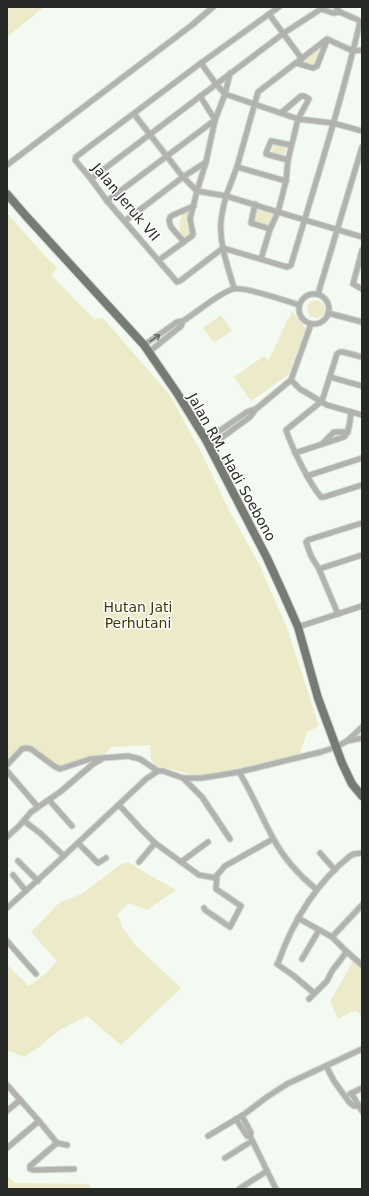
<svg xmlns="http://www.w3.org/2000/svg" width="369" height="1196" viewBox="0 0 369 1196" font-family="'DejaVu Sans',sans-serif">
<style>
.green{fill:#eceac9}
.lines{fill:none;stroke-linecap:round;stroke-linejoin:round}
.minor-casing{stroke:#ced5cd;stroke-width:7}
.primary-casing{stroke:#ced5cd;stroke-width:10}
.minor{stroke:#b2b3af;stroke-width:5}
.primary{stroke:#787b73;stroke-width:8}
.oneway{stroke:#666864}
.labels{text-anchor:middle;dominant-baseline:central;stroke-width:3;stroke-linejoin:round;paint-order:stroke}
.street-label{font-size:14px;fill:#272a27;stroke:#fff}
.park-label{font-size:14px;fill:#3e3900;stroke:#fff}
</style>
<rect width="100%" height="100%" fill="#f3faf2"/>
<g class="green">
<polygon points="7,7 44,7 7,37"/>
<polygon points="319,49 314,66 302,62"/>
<polygon points="274,144 287,147 284,156 272,152"/>
<path d="M190 209 186 222 190 235 184 239C178 227 178 225 183 213Z"/>
<polygon points="256,209 274,214 271,226 253,221"/>
<polygon points="7,213 45,256 57,268 51,275 94,319 103,318 169,394 201,452 230,512 259,564 287,628 319,726 307,732 299,757 203,777 157,766 151,760 150,745 111,747 104,755 58,769 27,748 7,766"/>
<circle cx="316" cy="309" r="9"/>
<polygon points="292,311 306,328 288,375 251,401 234,377 264,356 268,361"/>
<polygon points="221,315 232,331 214,343 203,328"/>
<polygon points="128,862 149,875 176,890 147,910 129,903 117,914 123,928 135,945 181,988 121,1045 87,1016 58,1031 39,1047 24,1057 7,1050 7,965 29,986 45,974 57,961 31,932 59,903 83,893 120,865"/>
<polygon points="359,958 362,961 362,1017 356,1011 351,1012 338,1019 330,1002 352,963"/>
<polygon points="7,1176 15,1183 89,1184 92,1189 7,1189"/>
</g>
<g class="lines">
<g class="minor-casing">
<g id="minor">
<path d="M279 7 201 63 85 150 76 157 75 160 91 179 107 201 177 282 180 281 223 248 287 267 291 265C315 184 341 104 360 22L358 20 340 12 336 7"/>
<polyline points="269,14 302,59"/>
<polyline points="296,63 313,68 317,66 327,40"/>
<polyline points="230,73 225,94 298,119 333,123 362,131"/>
<polyline points="281,113 301,96 304,96 309,99 298,119 288,160 286,181 278,212 362,237"/>
<polyline points="134,114 183,177 197,191"/>
<polyline points="288,160 266,154 266,153 271,141 291,145"/>
<polyline points="7,165 192,25 213,7"/>
<polyline points="237,167 286,181"/>
<polyline points="91,179 284,33 321,9 333,13 340,12"/>
<path d="M197 191 226 196C224 204 222 213 221 221 219 244 228 267 234 288"/>
<polyline points="107,201 215,120 200,96"/>
<polyline points="255,204 251,223 270,229"/>
<polyline points="125,221 183,177 206,162"/>
<polyline points="184,242 171,227 169,221 170,217 173,215 194,206"/>
<polyline points="261,259 270,229 278,212 226,196 237,167 258,92 327,39 353,51 362,50"/>
<polyline points="159,260 192,236 193,234 190,219 197,191 206,162 215,120 225,94 216,84 201,63"/>
<polyline points="359,262 353,284 362,289"/>
<polyline points="361,263 359,262 362,250"/>
<circle cx="314" cy="309" r="15"/>
<polyline points="318,294 362,147"/>
<polyline points="328,313 362,322"/>
<polyline points="144,345 177,322 183,321"/>
<path d="M149 352 181 326 183 321C196 313 219 293 233 289 243 286 287 301 299 305"/>
<path d="M362 357 343 352H340L337 354 322 401 286 430C292 448 309 483 321 497H324L362 485"/>
<polyline points="330,377 362,386"/>
<polyline points="291,380 300,389 327,405 362,415"/>
<polyline points="206,440 247,412 255,409"/>
<polyline points="322,444 334,432 348,432"/>
<polyline points="209,447 250,417 256,409 291,380 311,324"/>
<path d="M295 453 344 437C350 431 350 420 351 412"/>
<polyline points="307,476 362,458"/>
<polyline points="319,569 362,555"/>
<polyline points="338,614 319,569 311,556 306,542 308,540 362,523"/>
<polyline points="298,627 362,606"/>
<polyline points="347,741 362,727"/>
<polyline points="7,765 22,749 26,748 31,749 54,766 60,769 90,759 128,756 140,759 158,771"/>
<polyline points="7,771 38,807"/>
<path d="M239 772C252 793 261 816 273 838 283 857 300 876 316 889"/>
<polyline points="183,778 202,797 230,839"/>
<polyline points="49,800 72,826"/>
<polyline points="119,805 141,829 155,843 199,875 216,878"/>
<polyline points="24,821 40,833 64,856"/>
<polyline points="7,837 20,825 31,812 60,792 93,764 102,759"/>
<polyline points="78,843 98,863 106,858"/>
<polyline points="320,853 335,870"/>
<polyline points="18,861 38,881"/>
<polyline points="139,862 155,843"/>
<polyline points="181,862 208,842"/>
<polyline points="13,875 26,891"/>
<polyline points="7,908 51,868 146,779 158,771 163,771 183,778 202,778 239,772 321,752 336,747 347,741 362,738"/>
<polyline points="204,908 205,910 230,927 241,906 216,889 217,875 225,866 273,839"/>
<polyline points="298,918 332,937 362,905"/>
<polyline points="7,941 36,974"/>
<polyline points="346,951 362,965"/>
<polyline points="302,959 319,930"/>
<path d="M314 993 294 976 277 964 278 963C293 921 315 884 350 856L354 854 362 853"/>
<polyline points="309,999 327,981 332,971 345,954 346,951 332,937"/>
<polyline points="326,1066 334,1081 349,1102 354,1106 358,1106"/>
<polyline points="7,1085 39,1121 57,1143 67,1145"/>
<polyline points="350,1094 362,1088"/>
<polyline points="352,1094 362,1111"/>
<polyline points="7,1111 20,1100"/>
<polyline points="242,1116 251,1133 250,1136"/>
<polyline points="236,1119 247,1136 250,1136 276,1189"/>
<polyline points="208,1136 243,1115 267,1097 287,1084 362,1049"/>
<polyline points="57,1143 30,1166 30,1169 33,1170 74,1169"/>
<polyline points="7,1148 39,1121"/>
<polyline points="225,1158 252,1141"/>
<polyline points="239,1189 267,1171"/>
</g>
</g>
<g class="primary-casing">
<polyline id="primary" points="7,194 26,216 144,345 177,393 206,440 267,558 283,593 298,627 318,698 342,763 352,784 362,796"/>
</g>
<use href="#minor" class="minor"/>
<use href="#primary" class="primary"/>
</g>
<defs><path id="oneway-shaft" d="M-6 0H5M1.5-3L5.5 0L1.5 3" fill="none" stroke-width="1.6" stroke-linecap="round" stroke-linejoin="round"/></defs>
<use class="oneway" href="#oneway-shaft" transform="translate(155 338) rotate(-34)"/>
<g class="labels">
<g class="street-label">
<text transform="translate(126 202) rotate(50)">Jalan Jeruk VII</text>
<text transform="translate(232 467) rotate(61)">Jalan RM. Hadi Soebono</text>
</g>
<g class="park-label">
<text x="138" y="607">Hutan Jati<tspan x="138" dy="16">Perhutani</tspan></text>
</g>
</g>
<rect width="369" height="1196" fill="none" stroke="#272a27" stroke-width="16"/>
</svg>
